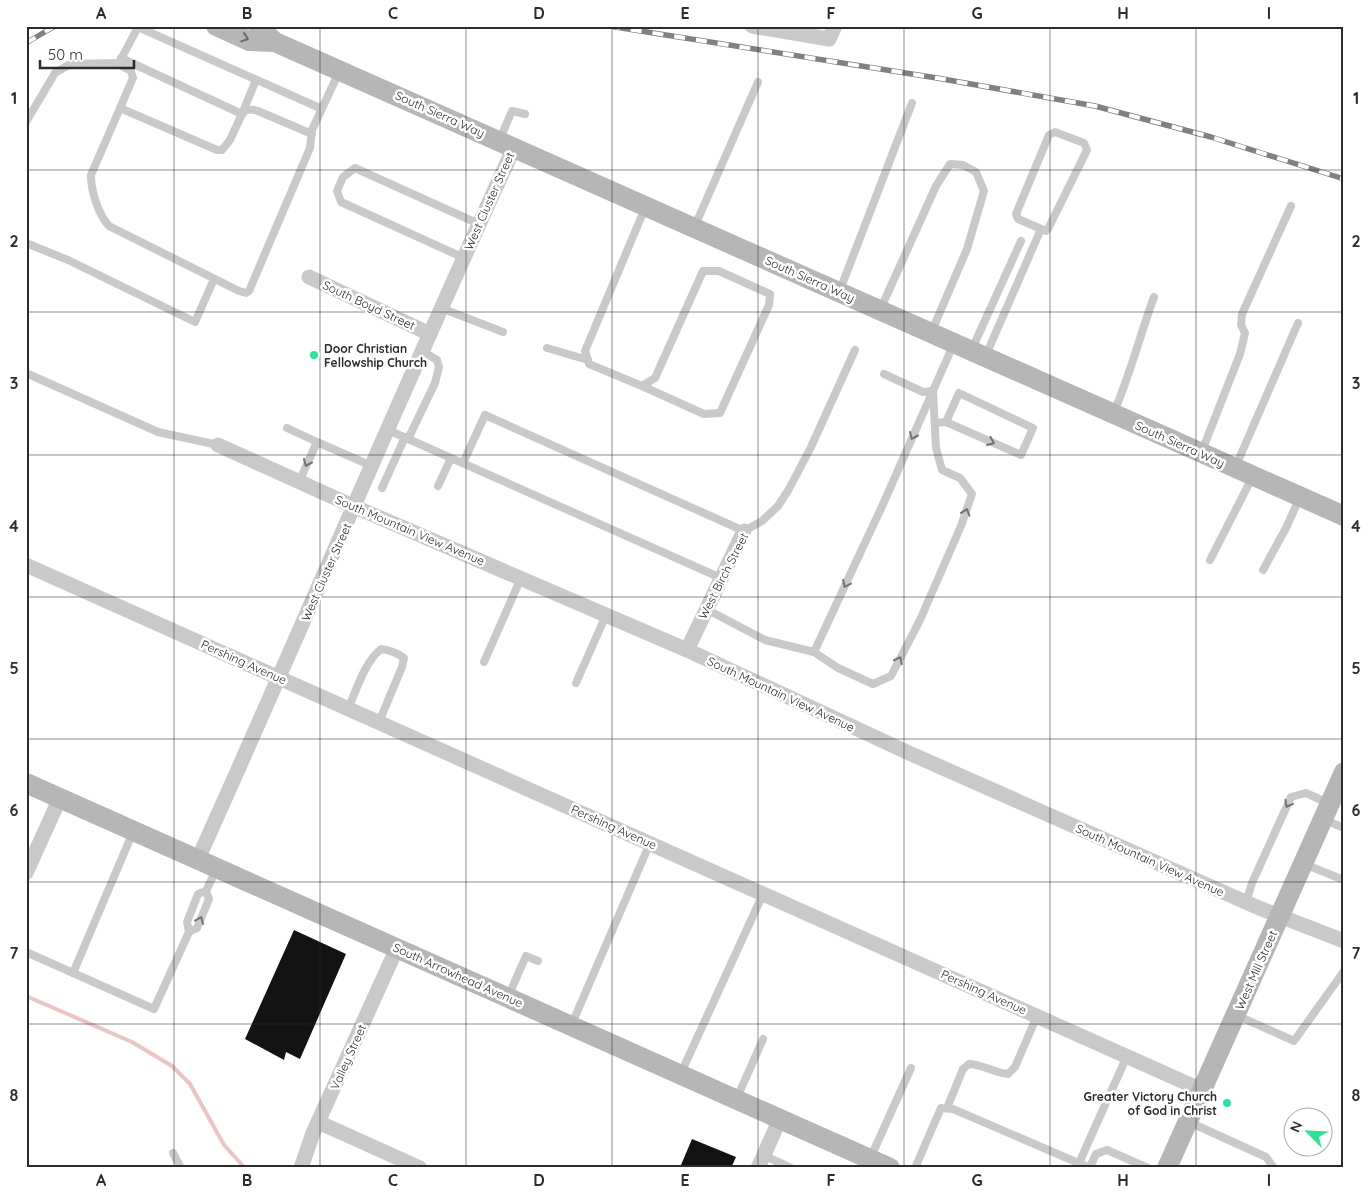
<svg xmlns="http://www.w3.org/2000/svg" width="1370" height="1194" viewBox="0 0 1370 1194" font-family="Quicksand,sans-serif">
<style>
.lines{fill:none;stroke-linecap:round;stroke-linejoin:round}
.stream{stroke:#eac5c4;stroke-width:4}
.building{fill:#131313}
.lane{stroke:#c9c9c9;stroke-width:8}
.street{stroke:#c9c9c9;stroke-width:15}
.secondary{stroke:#b6b6b6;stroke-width:20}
.rail-casing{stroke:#818181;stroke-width:5.5}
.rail{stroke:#fff;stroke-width:4;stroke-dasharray:11;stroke-linecap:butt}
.oneway{stroke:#6a6a6a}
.oneway2{stroke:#737373}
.grid{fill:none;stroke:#2c2c2c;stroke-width:1;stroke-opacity:0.55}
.poi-dot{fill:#2be597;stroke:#fff;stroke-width:2}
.labels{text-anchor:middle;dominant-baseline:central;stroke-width:5;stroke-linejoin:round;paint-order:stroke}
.street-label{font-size:12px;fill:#2c2c2c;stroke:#fff}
.poi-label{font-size:12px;font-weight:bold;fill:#2c2c2c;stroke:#fff;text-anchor:start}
.neatline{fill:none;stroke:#2c2c2c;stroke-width:2}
.grid-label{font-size:16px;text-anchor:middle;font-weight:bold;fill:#2c2c2c}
</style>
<rect width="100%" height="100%" fill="#fff"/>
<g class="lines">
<polyline class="stream" points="26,996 132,1042 172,1066 190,1084 224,1145 245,1168"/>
</g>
<g class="building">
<polygon points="294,930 346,954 300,1059 286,1052 284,1060 245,1039"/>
<polygon points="692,1139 736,1157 731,1168 688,1168 681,1165"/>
</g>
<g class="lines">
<g class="lane">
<polyline points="121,58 242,114 256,80"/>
<path d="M120 108 217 150H222L230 140 242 114C247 108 251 109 258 111L312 134"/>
<path d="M322 109 138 27 119 63 120 65 131 71 133 78 91 175C91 191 98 214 109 226L239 291 246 293 249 291 310 148 312 130 339 72"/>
<polyline points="26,122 55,73 70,64 119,63"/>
<polygon points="1055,132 1084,143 1087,150 1048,229 1046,231 1018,219 1016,214 1049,135"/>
<polyline points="499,141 512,111 525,114"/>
<polyline points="694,228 758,82"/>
<polyline points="26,243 68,260 195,322 214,279"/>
<polyline points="464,258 341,202 337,191 343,177 355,168 479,224"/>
<polyline points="840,290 912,103"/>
<polyline points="441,308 503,332"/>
<polyline points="881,308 936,186 950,164 963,165 976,172 984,191 967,249 931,333"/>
<polyline points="547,348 588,360"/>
<polyline points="972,349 1021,241"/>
<polyline points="986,355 1041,229"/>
<polyline points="26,373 158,432 218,445"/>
<polyline points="884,374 923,392 933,391"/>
<polyline points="642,386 704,414 720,413 769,305 770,294 719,271 703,271 655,378 642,386 589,364 585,351 645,208"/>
<polyline points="933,391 936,448 942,470 960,478 972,494 961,526 920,620 891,676 873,684 838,668 814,652 884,502 954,343"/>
<path d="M1114 412C1130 375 1140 335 1154 297"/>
<polyline points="935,423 946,422 1021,455 1033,428 959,393 946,422"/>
<polyline points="287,428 317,442"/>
<polyline points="388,430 721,578"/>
<polyline points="408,439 435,383 439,367 437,360 422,351"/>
<polyline points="1202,451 1240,354 1245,333 1241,325 1242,314 1291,206"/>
<polyline points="463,463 485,415 744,531 762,521 778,506 789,489 811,447 855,350"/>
<polyline points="1235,468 1298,323"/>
<polyline points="299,482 317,442 372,466"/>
<polyline points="438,486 451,458"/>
<polyline points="382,488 405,437"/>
<polyline points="1210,560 1253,476"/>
<polyline points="1263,570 1286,528 1300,497"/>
<polyline points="706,609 765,640 814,652"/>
<polyline points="484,662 521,578"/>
<polyline points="576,683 606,615"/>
<path d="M348 709C357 689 364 663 381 649 390 650 396 652 404 658L402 667 379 722"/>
<polyline points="1323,819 1344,828"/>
<polyline points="1304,864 1344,880"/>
<polyline points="206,891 198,894 187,922 189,932 197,928 209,899 206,891 216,870"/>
<polyline points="1246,902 1252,883 1291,797 1306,793 1328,803"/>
<polyline points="26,952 154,1009 189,932"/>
<polyline points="73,973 133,832"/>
<polyline points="508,997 526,956 538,961"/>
<polyline points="1236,1015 1294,1041 1344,971"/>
<polyline points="571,1026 650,843"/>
<polyline points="681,1073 763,894"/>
<polyline points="737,1098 763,1039"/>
<path d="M947 1108 963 1069 969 1064C982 1064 994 1073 1008 1074L1015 1067 1037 1016"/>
<polyline points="1189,1122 1266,1157 1274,1168"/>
<polyline points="173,1153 181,1168"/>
<polyline points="763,1155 791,1168"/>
<polyline points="870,1159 911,1068"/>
<polyline points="1079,1163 1127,1056"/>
<polyline points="1090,1167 1096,1154 1107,1150 1148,1168"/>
<polyline points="915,1168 941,1108 953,1109 1090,1168"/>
</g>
<g class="street">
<polyline points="752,26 829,39 835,26"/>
<polyline points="309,277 430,334"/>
<polyline points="218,445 355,507 687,650 909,753 1259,908 1344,941"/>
<polyline points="26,565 1202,1090"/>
<polyline points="687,650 744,531"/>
<path d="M198 859C305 622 405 383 514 148"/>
<polyline points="26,873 60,798"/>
<polyline points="318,1122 420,1168"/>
<polyline points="301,1168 313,1133 397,948"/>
<polyline points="758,1168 780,1119"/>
</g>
<g class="secondary">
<polyline points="216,26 249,41 275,42"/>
<polyline points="258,26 275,42 1344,516"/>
<polyline points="26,783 890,1168"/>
<polyline points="1167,1168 1344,772"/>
</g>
<g class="rail-casing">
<g id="rail">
<polyline points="609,26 937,78 1095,106 1211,137 1344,179"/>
<polyline points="26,43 55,26"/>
</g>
</g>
<use href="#rail" class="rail"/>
</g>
<defs><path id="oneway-chevron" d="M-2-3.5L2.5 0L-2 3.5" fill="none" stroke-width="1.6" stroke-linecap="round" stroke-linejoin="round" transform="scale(1.25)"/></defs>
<use class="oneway" href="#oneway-chevron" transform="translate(245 38) rotate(19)"/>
<g class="oneway2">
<use href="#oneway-chevron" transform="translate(913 436) rotate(114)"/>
<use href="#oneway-chevron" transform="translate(991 442) rotate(24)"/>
<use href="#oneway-chevron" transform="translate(307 463) rotate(114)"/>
<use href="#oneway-chevron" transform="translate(966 512) rotate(-71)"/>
<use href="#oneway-chevron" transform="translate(846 584) rotate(115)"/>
<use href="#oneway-chevron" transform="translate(899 660) rotate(-63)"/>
<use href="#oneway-chevron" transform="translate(1288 804) rotate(119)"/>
<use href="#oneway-chevron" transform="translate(200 920) rotate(-67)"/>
</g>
<path class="grid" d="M174 26V1168M320 26V1168M466 26V1168M612 26V1168M758 26V1168M904 26V1168M1050 26V1168M1196 26V1168M26 170H1344M26 312H1344M26 455H1344M26 597H1344M26 739H1344M26 882H1344M26 1024H1344"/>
<g class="poi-dot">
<circle cx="314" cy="355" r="5"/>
<circle cx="1227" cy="1103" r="5"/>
</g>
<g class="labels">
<g class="street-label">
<text transform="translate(440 114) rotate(24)">South Sierra Way</text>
<text transform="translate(489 201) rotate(-66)">West Cluster Street</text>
<text transform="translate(810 279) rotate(24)">South Sierra Way</text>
<text transform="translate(369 305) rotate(25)">South Boyd Street</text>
<text transform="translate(1180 444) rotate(24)">South Sierra Way</text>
<text transform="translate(410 530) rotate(23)">South Mountain View Avenue</text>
<text transform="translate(326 572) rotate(-66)">West Cluster Street</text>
<text transform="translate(723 576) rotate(-63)">West Birch Street</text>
<text transform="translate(244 662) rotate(24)">Pershing Avenue</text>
<text transform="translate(781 694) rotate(25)">South Mountain View Avenue</text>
<text transform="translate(614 827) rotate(24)">Pershing Avenue</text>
<text transform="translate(1150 860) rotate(24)">South Mountain View Avenue</text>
<text transform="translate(1256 970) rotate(-66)">West Mill Street</text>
<text transform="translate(458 975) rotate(24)">South Arrowhead Avenue</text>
<text transform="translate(984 992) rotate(24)">Pershing Avenue</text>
<text transform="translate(348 1057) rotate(-66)">Valley Street</text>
</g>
<g class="poi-label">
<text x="324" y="348">Door Christian<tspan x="324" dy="14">Fellowship Church</tspan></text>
<text x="1217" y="1096" text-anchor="end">Greater Victory Church<tspan x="1217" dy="14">of God in Christ</tspan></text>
</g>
</g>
<rect width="1370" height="1194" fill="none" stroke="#ffffff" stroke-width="55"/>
<g transform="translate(1308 1132) rotate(294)"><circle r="24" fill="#ffffff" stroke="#ababab"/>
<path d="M0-4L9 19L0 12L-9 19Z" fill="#2be597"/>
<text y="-8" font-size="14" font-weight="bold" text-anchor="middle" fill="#2c2c2c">N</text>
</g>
<path d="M40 60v8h94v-8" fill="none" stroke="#2c2c2c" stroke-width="2.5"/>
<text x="48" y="60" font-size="15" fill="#2c2c2c" stroke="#ffffff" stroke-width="4" paint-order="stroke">50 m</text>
<rect x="28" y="28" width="1314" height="1138" class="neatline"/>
<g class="grid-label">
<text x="101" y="19">A</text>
<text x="247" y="19">B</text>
<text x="393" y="19">C</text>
<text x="539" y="19">D</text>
<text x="685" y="19">E</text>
<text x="831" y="19">F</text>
<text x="977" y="19">G</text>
<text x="1123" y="19">H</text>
<text x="1269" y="19">I</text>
<text x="14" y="104">1</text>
<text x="1356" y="104">1</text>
<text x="14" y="247">2</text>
<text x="1356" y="247">2</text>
<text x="14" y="389">3</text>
<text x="1356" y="389">3</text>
<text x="14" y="532">4</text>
<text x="1356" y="532">4</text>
<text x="14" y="674">5</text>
<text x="1356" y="674">5</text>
<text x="14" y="816">6</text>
<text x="1356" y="816">6</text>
<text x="14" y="959">7</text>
<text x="1356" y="959">7</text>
<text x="14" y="1101">8</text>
<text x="1356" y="1101">8</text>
<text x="101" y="1186">A</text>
<text x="247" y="1186">B</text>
<text x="393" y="1186">C</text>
<text x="539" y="1186">D</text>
<text x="685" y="1186">E</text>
<text x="831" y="1186">F</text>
<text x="977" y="1186">G</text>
<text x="1123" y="1186">H</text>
<text x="1269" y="1186">I</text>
</g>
</svg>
